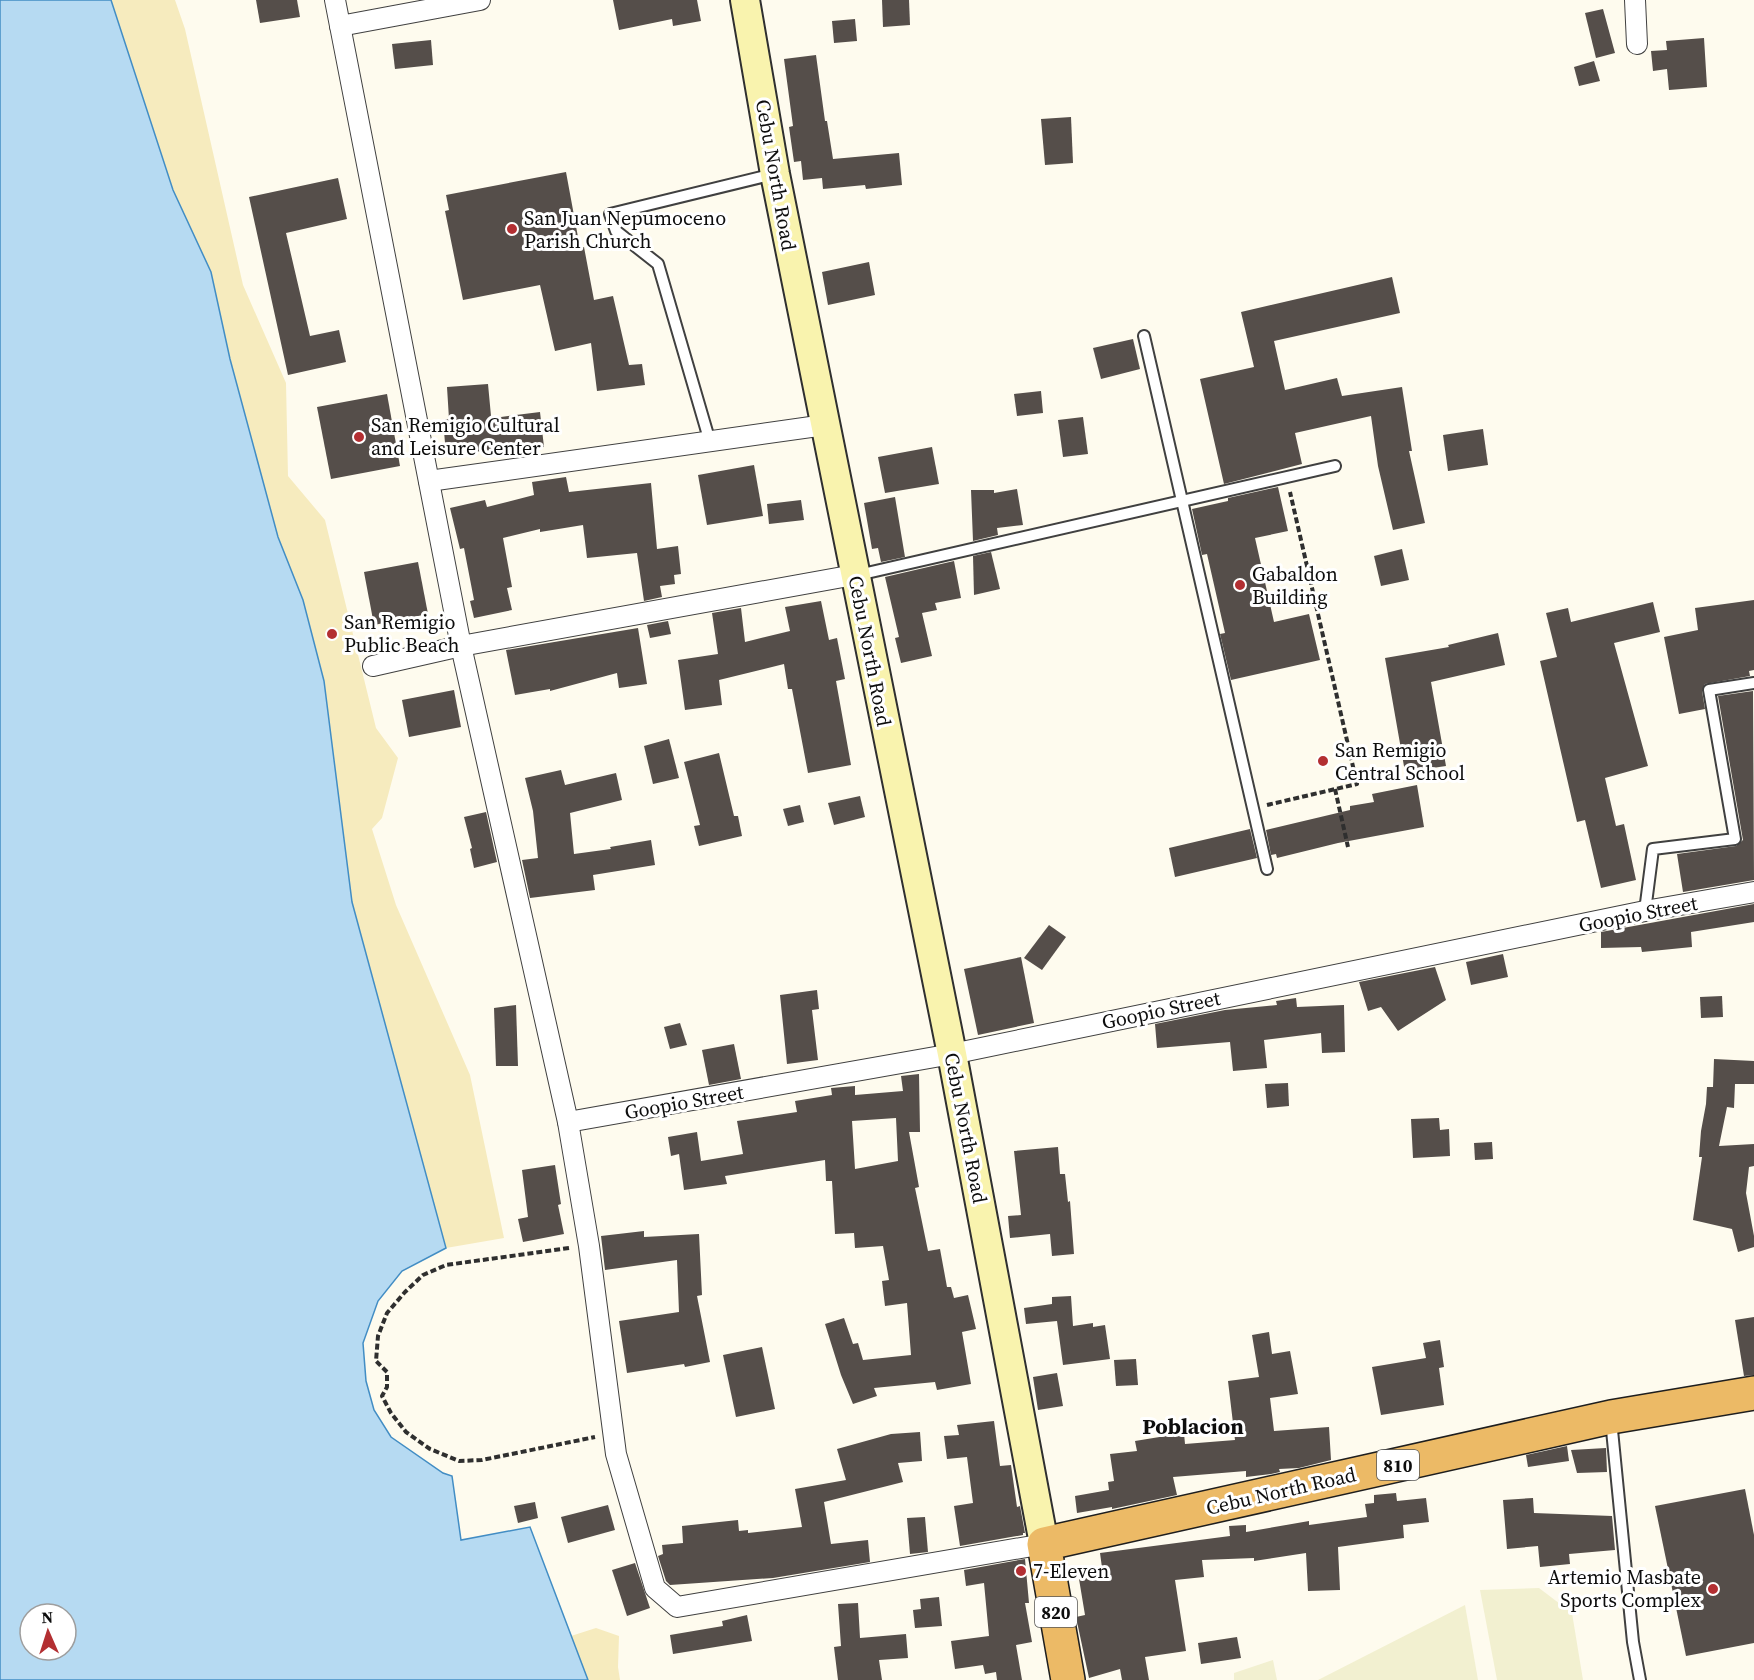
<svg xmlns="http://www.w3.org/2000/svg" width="1754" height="1680" viewBox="0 0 1754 1680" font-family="'Source Serif 4',serif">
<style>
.farmland{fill:#f2f0d0}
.sand{fill:#f6ebbe}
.water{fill:#b6daf2;stroke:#428dc4;stroke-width:1.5;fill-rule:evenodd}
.building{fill:#554e4a;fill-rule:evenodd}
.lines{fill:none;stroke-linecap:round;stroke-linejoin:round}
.service-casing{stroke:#404040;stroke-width:14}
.minor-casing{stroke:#404040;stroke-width:22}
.secondary-casing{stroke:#2f2f2f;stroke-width:32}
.trunk-casing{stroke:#1e1e1e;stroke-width:36}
.path{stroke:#2f2f2f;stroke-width:4;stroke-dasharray:6 3;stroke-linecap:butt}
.service{stroke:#fff;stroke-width:10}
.minor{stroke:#fff;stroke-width:20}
.secondary{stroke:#f9f3ae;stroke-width:28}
.trunk{stroke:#ecba66;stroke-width:33}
.poi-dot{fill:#b32f32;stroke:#fff;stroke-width:2}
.labels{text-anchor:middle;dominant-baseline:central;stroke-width:6;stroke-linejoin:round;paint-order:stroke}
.shield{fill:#fff;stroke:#565656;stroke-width:1.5}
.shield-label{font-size:18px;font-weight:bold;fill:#0d0d0d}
.street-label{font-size:20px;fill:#0d0d0d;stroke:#fff}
.poi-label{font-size:20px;fill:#0d0d0d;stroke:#fff;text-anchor:start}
.quarter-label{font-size:22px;font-weight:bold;fill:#0d0d0d;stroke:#fff}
</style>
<rect width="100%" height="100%" fill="#fefbee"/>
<g class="farmland">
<polygon points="1539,1588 1572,1613 1583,1680 1497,1680 1480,1590"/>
<polygon points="1465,1605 1478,1680 1318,1680"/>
<polygon points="1273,1660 1277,1680 1234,1680 1234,1673"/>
</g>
<g class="sand">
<polygon points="111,0 175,0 185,29 243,285 286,383 288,476 325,520 376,728 398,758 382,818 372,829 396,905 470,1075 504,1238 446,1248 352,902 324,681 303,600 278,537 230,359 211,272 173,190"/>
<polygon points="596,1628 619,1636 618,1667 620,1680 588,1680 571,1636"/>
</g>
<path class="water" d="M0 0H111L173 190 211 272 230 359 278 537 303 600 324 681 352 902 446 1248 402 1271 378 1301 363 1343 366 1381 374 1410 391 1437 443 1473 452 1476 461 1540 530 1527 588 1680H0ZM30 1614H66V1650H30Z"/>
<g class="building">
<polygon points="256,0 297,0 300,17 260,23"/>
<polygon points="613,0 697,0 701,21 673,26 672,19 619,30"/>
<polygon points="882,0 909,0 910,25 883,27"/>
<polygon points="1603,9 1615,53 1596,58 1585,13"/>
<polygon points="855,19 857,41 834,43 832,21"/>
<polygon points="1704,38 1707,87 1669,90 1667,69 1653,71 1651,51 1667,50 1666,41"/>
<polygon points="431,40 433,65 395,69 392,44"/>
<polygon points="816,55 825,121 827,121 833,159 899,153 902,185 866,189 865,185 823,189 822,178 803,180 801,161 794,162 789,127 793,126 784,59"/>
<polygon points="1594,61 1600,81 1579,86 1574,67"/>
<polygon points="1071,117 1073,163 1045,165 1041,119"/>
<polygon points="566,172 580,248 584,247 594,300 613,296 629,365 642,364 645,385 597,391 591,343 555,351 540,285 463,300 445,211 449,210 446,195"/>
<polygon points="338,178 347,219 286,233 310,336 339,330 346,362 288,375 249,197"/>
<polygon points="869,262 875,295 828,305 822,272"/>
<polygon points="1392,277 1400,313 1274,341 1285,390 1337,378 1342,396 1402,387 1412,451 1409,451 1425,523 1393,530 1378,466 1371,416 1295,433 1302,464 1224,484 1200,379 1254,367 1241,312"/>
<polygon points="1133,339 1140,369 1101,379 1093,348"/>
<polygon points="488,384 491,416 501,417 540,412 544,447 509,451 509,449 446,454 443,420 449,419 447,387"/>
<polygon points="1041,391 1043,413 1017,416 1014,394"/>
<polygon points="387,394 400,466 331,479 317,407"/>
<polygon points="1083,417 1088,454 1063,457 1058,420"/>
<polygon points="1483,429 1488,465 1448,471 1443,435"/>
<polygon points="932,447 939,484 885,493 878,457"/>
<polygon points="754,465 763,516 707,525 698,475"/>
<polygon points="566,477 569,492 651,483 657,549 678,546 681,574 674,575 675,584 660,586 662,597 644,601 637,553 587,558 583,525 540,532 540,529 503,538 512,587 507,588 512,610 474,618 470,601 474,600 464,548 460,549 450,508 485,500 487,507 534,495 532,482"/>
<polygon points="1278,487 1288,531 1255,538 1274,622 1309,614 1320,660 1231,680 1220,634 1225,633 1207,554 1202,555 1192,509 1228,501 1228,498"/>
<polygon points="1017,489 1023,525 997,528 998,535 973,541 971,490 994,490 994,493"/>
<polygon points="895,497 905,557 881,562 878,548 872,549 864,503"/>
<polygon points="801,500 804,520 769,524 767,504"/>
<polygon points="1402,549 1409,580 1381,586 1374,556"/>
<polygon points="991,552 1000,589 974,595 973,556"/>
<polygon points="954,561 961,598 935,603 937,610 922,613 932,656 901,663 895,638 899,637 885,577"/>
<polygon points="418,562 428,614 374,625 364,572"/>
<polygon points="1754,600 1754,670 1749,671 1750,676 1705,684 1702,691 1705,709 1679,714 1664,637 1698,630 1695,608"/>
<polygon points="821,601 829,640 837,638 845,679 836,681 851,765 808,773 792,689 788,689 784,664 719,680 722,705 685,710 678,660 718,654 712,613 741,608 745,642 790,631 785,607"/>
<polygon points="1653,602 1660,632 1614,643 1648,766 1605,778 1616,826 1624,824 1636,880 1601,888 1585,820 1577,822 1540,661 1557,657 1546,613 1568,608 1571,622"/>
<polygon points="668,621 671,634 650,638 647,625"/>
<polygon points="638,628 647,684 619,688 617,673 550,691 550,689 515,695 506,650"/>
<polygon points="1498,633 1505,665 1431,682 1446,766 1405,772 1385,658 1449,647 1448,645"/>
<polygon points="454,690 461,727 409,737 402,700"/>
<polygon points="1753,691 1754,880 1683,892 1677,854 1736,846 1743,840 1718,696"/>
<polygon points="669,739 679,778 653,784 644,746"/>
<polygon points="719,753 734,816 738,816 742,836 699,846 694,826 700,825 684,762"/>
<polygon points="561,770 565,785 616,773 622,800 570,813 574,854 611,849 610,847 651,840 655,865 593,875 595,890 530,898 522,860 538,858 533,811 525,778"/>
<polygon points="1417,785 1424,827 1338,843 1277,858 1276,854 1271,855 1266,830 1350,810 1350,806 1374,802 1372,794"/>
<polygon points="860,796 865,817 834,825 828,803"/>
<polygon points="800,805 804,822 788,826 783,809"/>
<polygon points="486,812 497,862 474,868 470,849 472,848 464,817"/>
<polygon points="1250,829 1257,858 1175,877 1169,848"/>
<polygon points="1754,904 1754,922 1691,932 1692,947 1642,952 1641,947 1601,948 1601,932"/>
<polygon points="1049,925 1066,937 1042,970 1024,958"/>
<polygon points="1503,954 1508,977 1471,985 1466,962"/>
<polygon points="1021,957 1034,1023 978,1035 964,969"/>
<polygon points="1435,967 1446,1000 1398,1031 1381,1007 1368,1011 1359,982"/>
<polygon points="817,990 819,1009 812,1010 818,1060 787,1064 780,995"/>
<polygon points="1722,996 1723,1017 1701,1018 1700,997"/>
<polygon points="1296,998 1297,1007 1344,1005 1345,1052 1322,1053 1321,1033 1264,1040 1267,1068 1233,1071 1230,1042 1157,1048 1155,1024 1225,1010 1277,1005 1276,1001"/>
<polygon points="516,1005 518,1066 496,1066 494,1008"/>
<polygon points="680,1023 687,1045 670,1049 664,1027"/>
<polygon points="734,1044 741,1079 709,1085 702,1050"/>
<polygon points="1714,1059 1754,1061 1754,1084 1735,1084 1734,1108 1727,1107 1719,1146 1754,1144 1754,1166 1749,1167 1746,1193 1754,1236 1754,1247 1738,1252 1732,1229 1693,1220 1702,1157 1699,1157 1701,1131 1706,1104 1707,1087 1713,1087"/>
<path d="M919 1074 920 1132H909L919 1187 915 1188 928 1251 940 1249 947 1287H951L954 1298 968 1295 976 1329 962 1332 971 1384 937 1390 935 1382 874 1388 877 1396 853 1404 841 1375 825 1324 844 1318 853 1344 858 1343 863 1360 911 1355 907 1303 885 1306 882 1281 889 1280 883 1246 855 1248 854 1233 835 1234 832 1181H826L825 1160 725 1176 727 1184 684 1190 679 1154 671 1156 668 1137 697 1132 701 1161 743 1154 737 1121 797 1112 795 1101 832 1095 831 1088 855 1086V1095L903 1091 901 1076ZM896 1118 898 1161 855 1169 852 1121Z"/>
<polygon points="1288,1083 1289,1106 1267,1108 1265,1084"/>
<polygon points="1439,1118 1440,1130 1449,1129 1450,1156 1413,1158 1411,1119"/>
<polygon points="1492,1142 1493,1159 1475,1160 1474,1143"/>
<polygon points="1058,1147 1060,1174 1065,1174 1068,1202 1070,1201 1074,1254 1052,1256 1050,1234 1010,1238 1008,1216 1021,1215 1014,1151"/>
<polygon points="555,1165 561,1204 558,1205 564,1234 523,1242 518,1219 528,1217 522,1170"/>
<polygon points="644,1231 644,1237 699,1234 702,1295 697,1296 710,1362 685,1367 684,1364 627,1373 619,1321 679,1312 677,1260 605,1270 601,1236"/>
<polygon points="1071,1296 1073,1326 1093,1323 1093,1327 1105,1325 1110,1359 1063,1365 1057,1321 1026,1324 1024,1308 1052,1304 1052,1297"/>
<polygon points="1754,1317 1754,1375 1744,1376 1735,1320"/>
<polygon points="1269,1332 1272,1354 1290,1351 1298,1394 1270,1398 1274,1431 1329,1427 1331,1460 1299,1468 1279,1469 1280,1472 1271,1474 1246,1477 1246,1471 1173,1477 1177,1495 1112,1509 1112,1507 1077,1513 1075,1496 1109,1490 1108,1482 1114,1481 1110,1454 1137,1451 1135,1441 1184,1433 1185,1444 1235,1440 1228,1381 1259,1377 1252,1335"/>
<polygon points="1440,1340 1444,1367 1439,1368 1444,1405 1381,1415 1372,1367 1426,1358 1423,1343"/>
<polygon points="762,1347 775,1409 736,1417 723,1355"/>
<polygon points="1136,1359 1138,1385 1116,1386 1114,1360"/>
<polygon points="1057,1373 1063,1406 1038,1410 1033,1377"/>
<polygon points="994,1421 1000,1466 1011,1465 1017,1507 1020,1506 1025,1533 1023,1533 1023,1535 960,1546 954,1506 973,1503 967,1457 947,1459 944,1436 959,1435 957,1425"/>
<polygon points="920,1432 922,1461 898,1463 903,1482 824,1502 831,1544 868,1540 870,1562 773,1578 670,1585 666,1581 658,1556 663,1554 662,1545 683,1543 682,1526 738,1520 739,1531 748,1530 748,1533 802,1527 795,1489 846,1480 837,1449 891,1434"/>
<polygon points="1567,1446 1569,1461 1528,1467 1526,1455"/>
<polygon points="1606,1448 1607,1472 1577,1473 1571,1450"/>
<polygon points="1745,1489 1754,1535 1754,1643 1686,1656 1655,1506"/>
<polygon points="1396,1493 1397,1501 1426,1498 1429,1522 1403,1525 1404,1538 1338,1547 1340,1590 1308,1591 1306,1553 1254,1561 1254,1558 1202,1560 1204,1577 1175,1580 1186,1651 1145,1657 1149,1680 1122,1680 1120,1669 1089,1678 1076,1617 1085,1615 1079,1579 1103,1575 1100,1553 1230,1536 1229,1526 1246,1525 1246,1532 1309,1521 1309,1525 1367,1517 1365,1504 1374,1503 1374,1495"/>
<polygon points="1533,1498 1534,1513 1612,1516 1615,1550 1569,1554 1570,1564 1540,1567 1538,1546 1507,1549 1503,1500"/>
<polygon points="535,1502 538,1518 518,1523 514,1506"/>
<polygon points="608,1505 615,1530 568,1543 561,1517"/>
<polygon points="925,1517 928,1552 910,1554 907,1518"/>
<polygon points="1025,1559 1029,1603 1025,1603 1032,1642 1016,1645 1022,1680 997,1680 996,1672 985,1674 983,1665 955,1669 951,1641 989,1636 984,1583 966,1586 964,1570"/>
<polygon points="635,1563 650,1608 627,1616 612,1570"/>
<polygon points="939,1597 942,1626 915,1628 913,1610 921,1609 920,1599"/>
<polygon points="858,1603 860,1638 906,1634 908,1658 879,1660 882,1680 838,1680 834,1647 841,1646 838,1604"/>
<polygon points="747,1615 752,1641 673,1654 670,1635 723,1626 722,1621"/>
<polygon points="1237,1637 1241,1658 1201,1664 1198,1643"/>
</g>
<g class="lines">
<g class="service-casing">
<g id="service">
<polyline points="1144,336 1267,869"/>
<polyline points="710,442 658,264 616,231 610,214 774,174"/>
<polyline points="858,575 1335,466"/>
<polyline points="1645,911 1653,849 1735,839 1709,690 1754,683"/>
<polyline points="1611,1420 1633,1642 1640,1680"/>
</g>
</g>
<g class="minor-casing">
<g id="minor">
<polyline points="335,0 461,646 568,1122 589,1246 616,1454 655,1588 677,1607 1044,1544"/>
<polyline points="1635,0 1637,44"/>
<polyline points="340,26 480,0"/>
<polyline points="429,481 825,425"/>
<polyline points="373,666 461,646 854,575"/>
<polyline points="568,1122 952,1054 1645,911 1754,892"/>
</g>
</g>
<g class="secondary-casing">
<polyline id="secondary" points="745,0 775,174 952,1054 1044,1544"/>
</g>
<g class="trunk-casing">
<polyline id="trunk" points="1068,1680 1044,1544 1611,1417 1754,1393"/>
</g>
<g class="path">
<polyline points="1335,789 1348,847"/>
<polyline points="1267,805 1357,784 1290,492"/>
<polyline points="569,1248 446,1265 423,1275 405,1292 387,1313 378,1336 376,1361 387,1372 387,1387 382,1396 391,1413 406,1432 430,1449 459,1461 482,1460 595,1437"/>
</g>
<use href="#service" class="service"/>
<use href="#minor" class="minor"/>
<use href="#secondary" class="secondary"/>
<use href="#trunk" class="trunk"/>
</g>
<g class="poi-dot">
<circle cx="512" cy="229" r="6"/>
<circle cx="359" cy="437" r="6"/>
<circle cx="1240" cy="585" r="6"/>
<circle cx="332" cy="634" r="6"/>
<circle cx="1323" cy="761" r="6"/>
<circle cx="1021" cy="1571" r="6"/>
<circle cx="1713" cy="1589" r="6"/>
</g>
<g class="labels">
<g class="shield">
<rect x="1377" y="1450" width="42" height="30" rx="4.5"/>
<rect x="1035" y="1597" width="42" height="30" rx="4.5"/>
</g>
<g class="shield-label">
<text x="1398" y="1465">810</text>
<text x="1056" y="1612">820</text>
</g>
<g class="street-label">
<text transform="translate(776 175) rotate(80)">Cebu North Road</text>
<text transform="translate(870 651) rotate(79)">Cebu North Road</text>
<text transform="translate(1638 914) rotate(-11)">Goopio Street</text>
<text transform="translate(1161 1010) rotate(-12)">Goopio Street</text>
<text transform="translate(684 1102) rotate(-10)">Goopio Street</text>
<text transform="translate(966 1128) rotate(79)">Cebu North Road</text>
<text transform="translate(1281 1491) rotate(-13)">Cebu North Road</text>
</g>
<g class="poi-label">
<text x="524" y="218">San Juan Nepumoceno<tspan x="524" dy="23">Parish Church</tspan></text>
<text x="371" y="425">San Remigio Cultural<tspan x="371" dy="23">and Leisure Center</tspan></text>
<text x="1252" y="574">Gabaldon<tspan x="1252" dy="23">Building</tspan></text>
<text x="344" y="622">San Remigio<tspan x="344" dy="23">Public Beach</tspan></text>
<text x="1335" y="750">San Remigio<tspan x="1335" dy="23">Central School</tspan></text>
<text x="1033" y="1571">7-Eleven</text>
<text x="1701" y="1577" text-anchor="end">Artemio Masbate<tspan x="1701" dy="23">Sports Complex</tspan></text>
</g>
<g class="quarter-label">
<text x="1193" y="1426">Poblacion</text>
</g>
</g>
<g transform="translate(48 1632) rotate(357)"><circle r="28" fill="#ffffff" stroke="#9e9e9e" stroke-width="1.5"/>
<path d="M0-4.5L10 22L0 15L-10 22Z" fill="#b32f32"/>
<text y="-9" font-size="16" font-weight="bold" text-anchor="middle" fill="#0d0d0d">N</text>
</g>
</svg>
